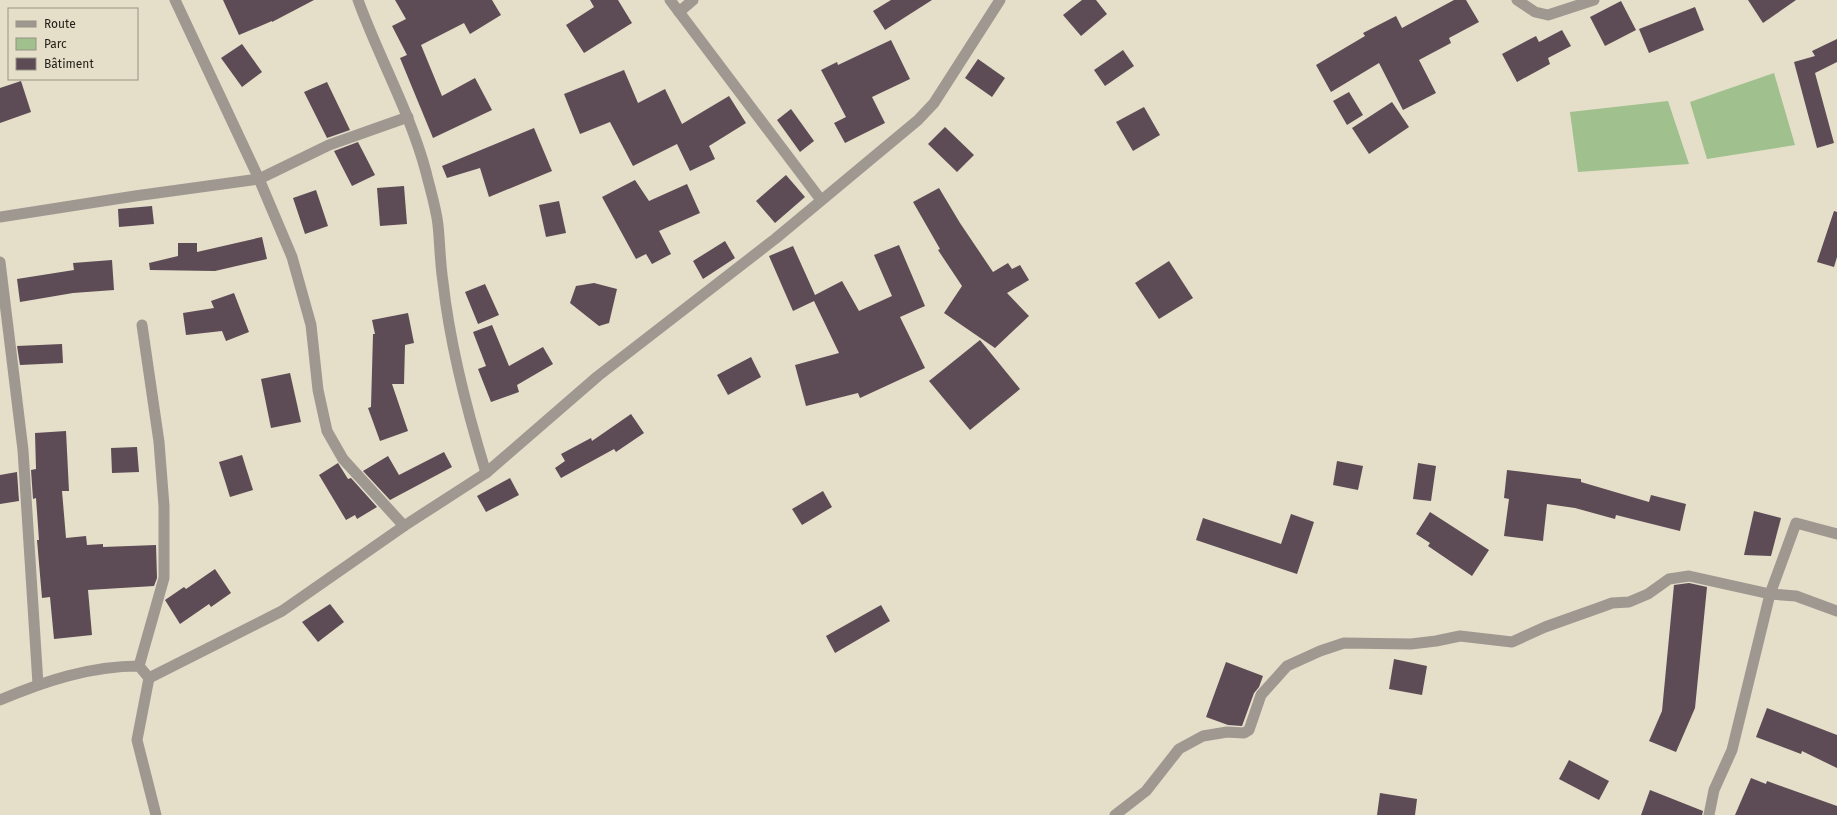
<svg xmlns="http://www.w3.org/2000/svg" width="1837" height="815" viewBox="0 0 1837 815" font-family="'Fira Sans',sans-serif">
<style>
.green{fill:#a0c18d}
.building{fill:#5d4b55}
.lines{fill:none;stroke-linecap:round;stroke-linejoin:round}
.minor{stroke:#9f9891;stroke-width:11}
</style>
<rect width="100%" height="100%" fill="#e5dec9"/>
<g class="green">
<polygon points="1774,73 1795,145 1707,159 1690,102"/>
<polygon points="1668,101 1689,164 1578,172 1570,112"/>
</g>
<g class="building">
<polygon points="223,0 314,0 272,22 272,21 239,35"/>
<polygon points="395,0 492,0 501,15 470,34 464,23 421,45 442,96 475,78 492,110 433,138 400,58 407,55 392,26 406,19"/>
<polygon points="590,0 618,0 632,23 584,53 566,25 594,7"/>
<polygon points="891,0 932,0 885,30 873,11"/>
<polygon points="1082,0 1096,0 1107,14 1081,36 1063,15"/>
<polygon points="1454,0 1466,0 1479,22 1449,38 1451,43 1419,60 1436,93 1403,110 1379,63 1331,92 1316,65 1365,36 1363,33 1396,16 1402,28"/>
<polygon points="1748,0 1796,0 1763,23"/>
<polygon points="1621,1 1636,30 1605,46 1590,17"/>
<polygon points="1695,7 1704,30 1649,53 1639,29"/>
<polygon points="1562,30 1571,46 1548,58 1550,64 1517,82 1502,54 1536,36 1539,42"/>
<polygon points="1837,39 1837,62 1815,73 1834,143 1817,148 1794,62 1815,56 1812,51"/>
<polygon points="891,40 910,79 872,97 885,123 845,143 834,123 846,117 821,70 837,62 838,65"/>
<polygon points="242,44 262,72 242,87 221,58"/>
<polygon points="1123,50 1134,66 1105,86 1094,70"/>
<polygon points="978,59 1005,78 992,97 965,78"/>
<polygon points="624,70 638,103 665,89 682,124 729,96 746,123 709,146 715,159 690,171 677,144 633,166 610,122 580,134 564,94"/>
<polygon points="21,81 31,112 0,123 0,88"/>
<polygon points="327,82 350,130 327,138 304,92"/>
<polygon points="1349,92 1363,115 1347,125 1333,101"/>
<polygon points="1392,102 1409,127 1369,154 1352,128"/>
<polygon points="1144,107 1160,135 1133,151 1116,122"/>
<polygon points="791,109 814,141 800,152 777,120"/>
<polygon points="945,127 974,155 957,172 928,144"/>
<polygon points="534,128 552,171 489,197 480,168 447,178 442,166"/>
<polygon points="358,142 375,175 352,186 334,151"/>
<polygon points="786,175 805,197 775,223 756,201"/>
<polygon points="635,180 649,201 687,184 700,213 659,231 671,254 652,264 646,254 636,259 602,197"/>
<polygon points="404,186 407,224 380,226 377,188"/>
<polygon points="939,188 960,223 993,272 1008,263 1012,269 1020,265 1029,280 1007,293 1029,316 995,348 944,313 962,286 938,250 940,249 913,202"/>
<polygon points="316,190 328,226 305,234 293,198"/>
<polygon points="559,201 566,233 546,237 539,205"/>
<polygon points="152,206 154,224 119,227 118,209"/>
<polygon points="1834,211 1837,212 1837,257 1834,267 1817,262"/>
<polygon points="262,237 267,259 215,271 150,270 149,263 178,256 178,243 197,243 197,252"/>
<polygon points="725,241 735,258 703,279 693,261"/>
<polygon points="899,245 925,306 900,317 925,368 860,398 858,393 806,406 795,365 839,353 814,301 793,311 769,256 793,246 815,295 842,281 859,311 892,296 874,255"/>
<polygon points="112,260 114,290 73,293 20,302 17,279 74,270 73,263"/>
<polygon points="1169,261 1193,298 1159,319 1135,283"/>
<polygon points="594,283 617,289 609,323 599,326 570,303 576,286"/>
<polygon points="485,284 499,315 478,324 465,292"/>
<polygon points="234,293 249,332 226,341 222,331 186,335 183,313 214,308 211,301"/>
<polygon points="408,313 414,343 405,345 404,384 392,384 408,431 380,441 368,408 371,407 373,334 375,334 372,320"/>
<polygon points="492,325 509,366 543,347 553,364 517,385 519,392 491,402 478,369 486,366 473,332"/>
<polygon points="980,340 1020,389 970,430 929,381"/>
<polygon points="62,344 63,363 20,365 17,346"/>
<polygon points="751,357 761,377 728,395 717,375"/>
<polygon points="290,373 301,422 271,428 261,379"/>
<polygon points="631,414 644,433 616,452 614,449 561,478 555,468 565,461 561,454 591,438 592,441"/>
<polygon points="66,431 69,491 62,491 66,538 86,536 87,545 103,544 103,547 156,545 157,578 154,586 88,590 92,635 54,639 50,597 42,598 37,540 39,540 36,498 33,499 31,470 36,469 35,433"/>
<polygon points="137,447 139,472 112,473 111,448"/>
<polygon points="444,452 452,467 390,500 363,471 388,456 399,475"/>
<polygon points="242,455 253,490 230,497 219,462"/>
<polygon points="1337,461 1363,466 1358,490 1333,485"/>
<polygon points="338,463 348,479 351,478 377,507 357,519 355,515 346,520 319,475"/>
<polygon points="1418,463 1436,466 1431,501 1413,499"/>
<polygon points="1507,470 1581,479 1581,482 1649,502 1651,495 1686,504 1680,531 1616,515 1615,519 1575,508 1547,504 1543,541 1504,536 1509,499 1504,498"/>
<polygon points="17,472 19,501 0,504 0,475"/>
<polygon points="510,478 519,495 486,512 477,496"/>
<polygon points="823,491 832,507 802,525 792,509"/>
<polygon points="1754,511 1781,518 1771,556 1744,555"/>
<polygon points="1430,512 1489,550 1472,576 1428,546 1430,543 1416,534"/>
<polygon points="1291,514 1314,522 1297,574 1196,540 1203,518 1281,544"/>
<polygon points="215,569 231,593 211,607 209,604 180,624 165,600 184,587 186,589"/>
<polygon points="1689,583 1707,587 1695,708 1676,752 1649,741 1662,711 1674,585"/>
<polygon points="330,604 344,622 318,642 302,622"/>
<polygon points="881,605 890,621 835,653 826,636"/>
<polygon points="1394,659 1427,666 1422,695 1389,689"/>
<polygon points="1226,662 1263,676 1259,687 1254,693 1242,726 1228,725 1206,717"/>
<polygon points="1767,708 1837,735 1837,768 1802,751 1801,754 1756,737"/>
<polygon points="1569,760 1609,781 1599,800 1559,779"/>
<polygon points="1751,778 1766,784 1767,781 1837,806 1837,815 1735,815"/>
<polygon points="1650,790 1703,811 1702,815 1641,815"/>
<polygon points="1380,793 1417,799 1415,815 1377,815"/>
</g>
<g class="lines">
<g class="minor">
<polyline points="175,0 259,179 292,257 311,325 318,390 327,431 343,459 404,526"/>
<path d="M358 0C379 58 410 112 426 172 430 189 436 207 438 225 440 244 440 263 443 282 450 347 467 411 486 473"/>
<polyline points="670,0 821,200"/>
<polyline points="1517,0 1535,12 1548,15 1594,0"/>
<polyline points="679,12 693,0"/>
<polyline points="0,217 135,196 259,179 329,145 408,117"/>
<polyline points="0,262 23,450 38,684"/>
<polyline points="139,666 164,578 164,506 159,442 142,325"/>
<polyline points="149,678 282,611 404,526 486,473 598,376 775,239 918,120 934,103 1000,0"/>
<path d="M0 700C45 681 90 666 139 666L149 678 137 740 156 815"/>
<polyline points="1115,815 1146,791 1179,749 1203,736 1227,732 1244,733 1249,730 1261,695 1287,666 1320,651 1344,643 1411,644 1436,641 1460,636 1512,642 1545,627 1604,606 1612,603 1629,602 1648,594 1669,579 1689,576 1770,594 1796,596 1837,611"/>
<polyline points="1709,815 1714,790 1732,750 1770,594 1796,523 1837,534"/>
</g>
</g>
<rect x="8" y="8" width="130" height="72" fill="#e5dec9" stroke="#989283"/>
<rect x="16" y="21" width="20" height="6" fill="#9f9891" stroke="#989283"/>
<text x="44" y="28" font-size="12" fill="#242119">Route</text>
<rect x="16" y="38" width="20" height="12" fill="#a0c18d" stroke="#989283"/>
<text x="44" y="48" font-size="12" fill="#242119">Parc</text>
<rect x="16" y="58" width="20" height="12" fill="#5d4b55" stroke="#989283"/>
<text x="44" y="68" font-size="12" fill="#242119">Bâtiment</text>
</svg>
